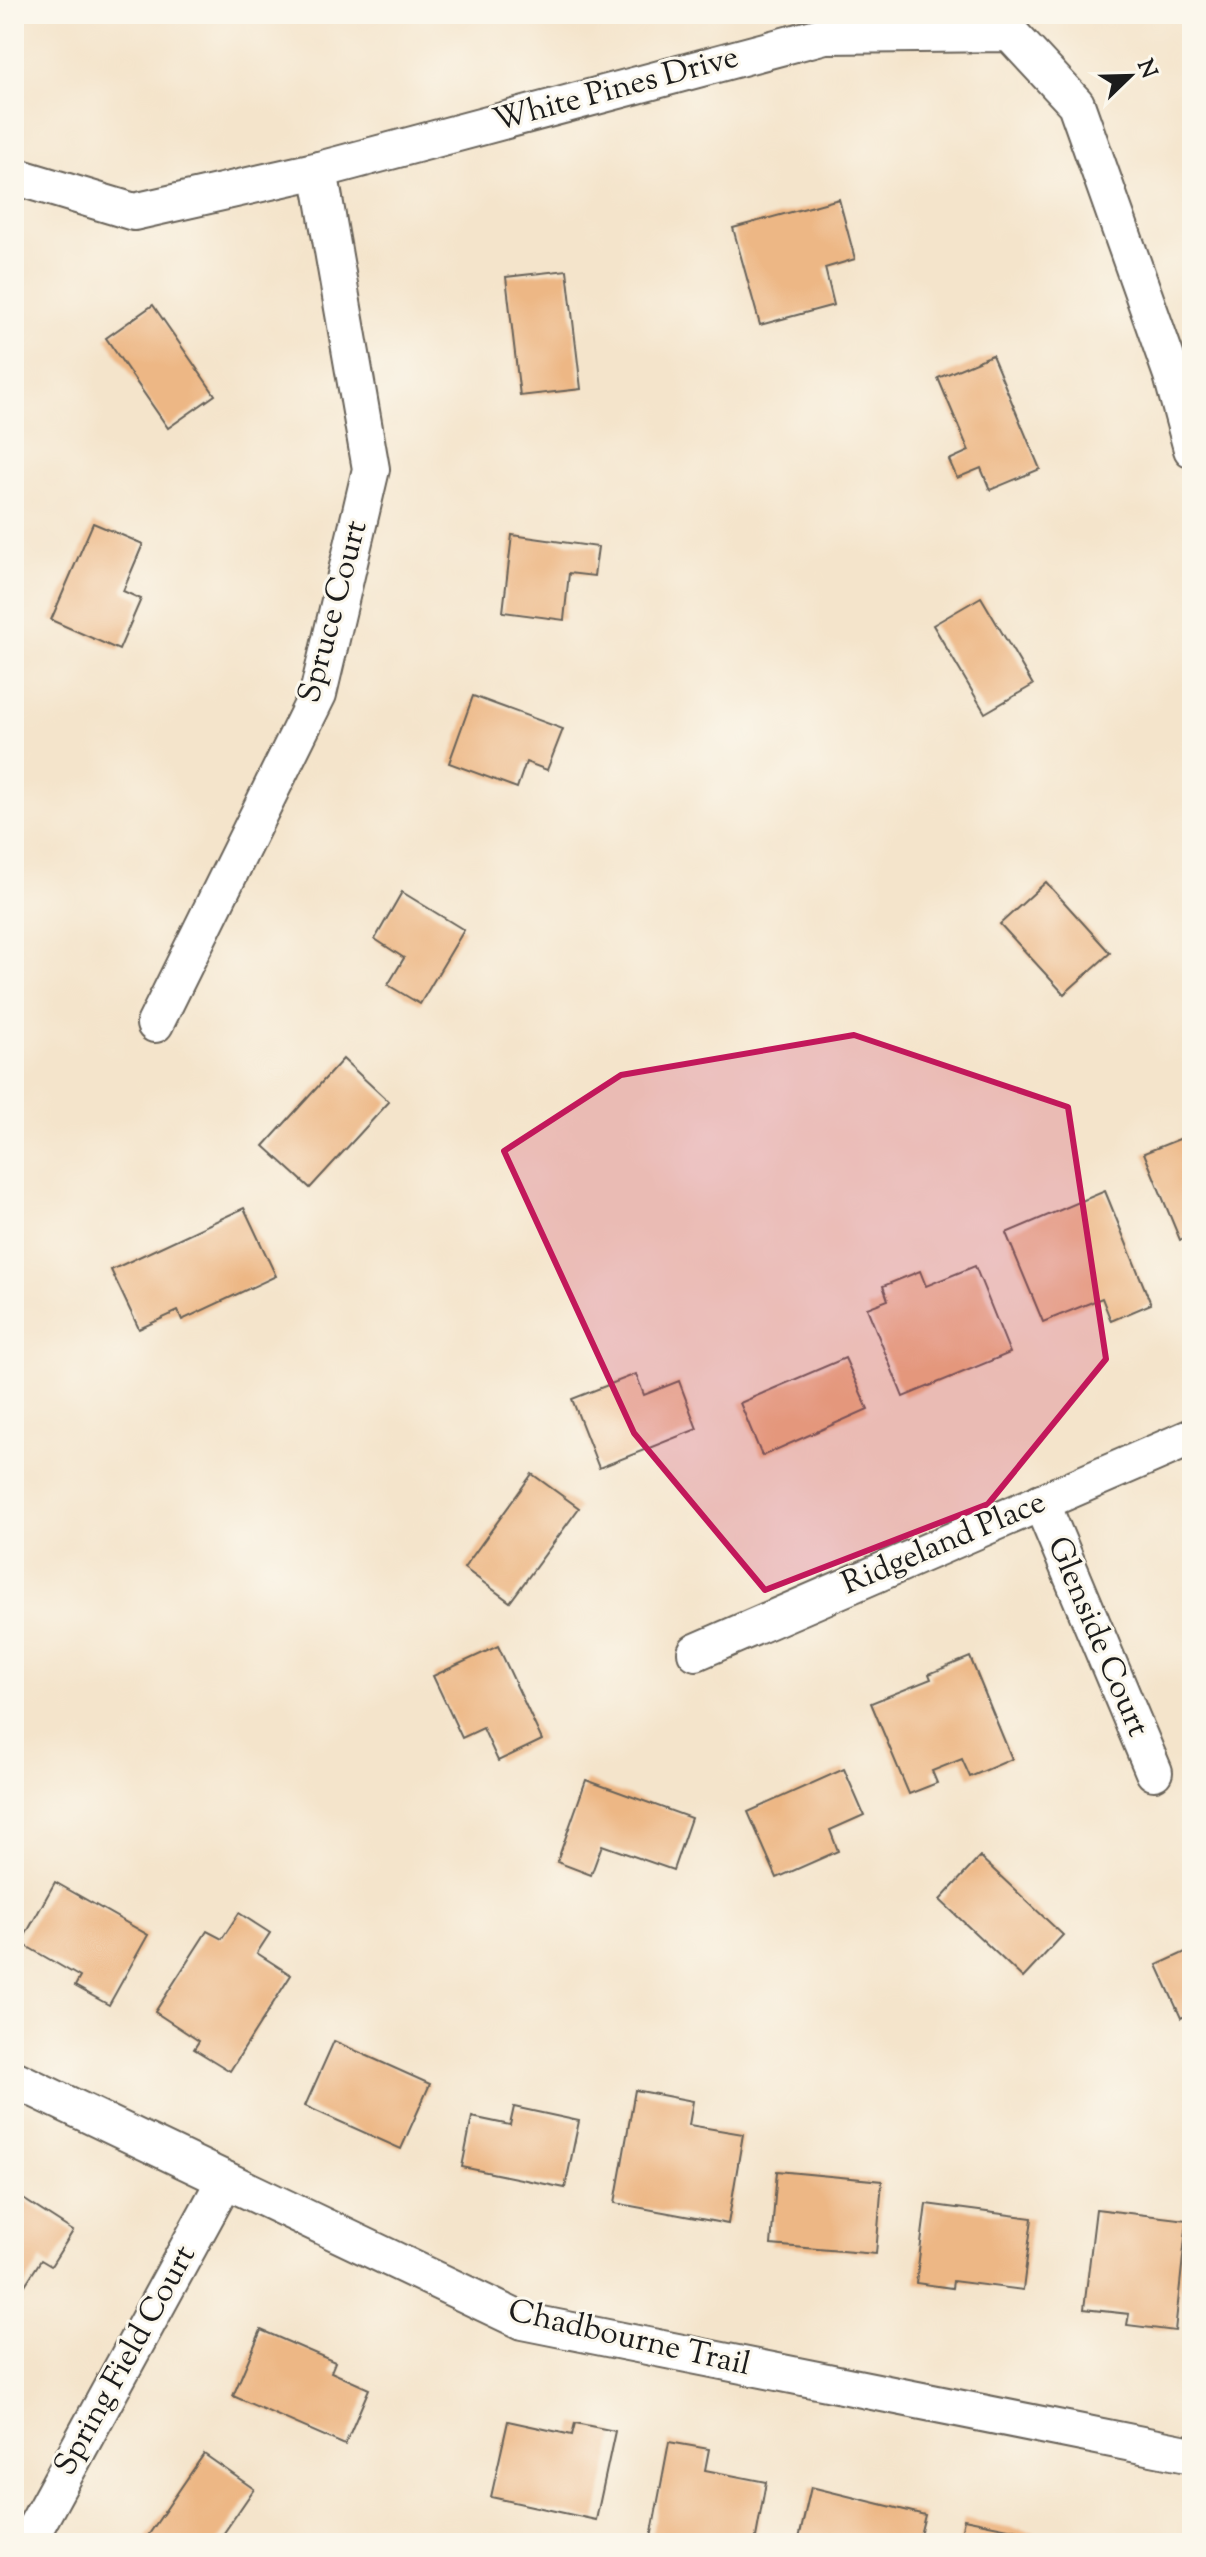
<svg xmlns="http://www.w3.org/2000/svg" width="1206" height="2557" viewBox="0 0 1206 2557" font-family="'Sorts Mill Goudy',serif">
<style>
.building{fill:#edb785}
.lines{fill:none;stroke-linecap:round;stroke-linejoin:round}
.street-casing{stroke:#686259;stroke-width:40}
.street{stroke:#fff;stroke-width:36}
.marked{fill:#c2185b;fill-opacity:0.2;stroke:#c2185b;stroke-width:6;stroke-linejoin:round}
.labels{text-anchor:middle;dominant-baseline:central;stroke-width:6;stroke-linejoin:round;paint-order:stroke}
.street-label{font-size:32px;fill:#1c1c1c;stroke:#fbf7ec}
</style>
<rect width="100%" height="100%" fill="#fbf7ec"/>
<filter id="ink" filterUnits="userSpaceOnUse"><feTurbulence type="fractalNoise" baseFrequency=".0125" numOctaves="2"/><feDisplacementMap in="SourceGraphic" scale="16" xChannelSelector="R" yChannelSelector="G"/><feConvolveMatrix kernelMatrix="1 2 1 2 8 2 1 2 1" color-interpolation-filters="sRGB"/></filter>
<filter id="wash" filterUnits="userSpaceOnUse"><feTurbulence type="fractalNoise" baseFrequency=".006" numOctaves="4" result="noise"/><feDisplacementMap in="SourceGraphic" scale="32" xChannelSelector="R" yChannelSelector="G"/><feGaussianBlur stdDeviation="1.8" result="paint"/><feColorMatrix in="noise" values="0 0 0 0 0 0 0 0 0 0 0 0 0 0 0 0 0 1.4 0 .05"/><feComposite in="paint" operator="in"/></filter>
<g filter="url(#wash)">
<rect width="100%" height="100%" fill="#f4e4cb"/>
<g id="blocks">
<g class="building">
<polygon points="839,199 855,259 825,268 834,305 760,325 733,228"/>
<polygon points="567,270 581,389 520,396 506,277"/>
<polygon points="153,305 215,395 168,428 106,338"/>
<polygon points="992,355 1040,469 990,490 981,468 957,478 949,460 969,451 938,378"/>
<polygon points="93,523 143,544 123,591 141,599 119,650 51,620"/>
<polygon points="512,535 598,547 594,576 569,573 564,620 503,612"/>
<polygon points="981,597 1033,685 985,713 933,625"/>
<polygon points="473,696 563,729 547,770 526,762 517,788 449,763"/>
<polygon points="1046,882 1110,953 1064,994 1000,924"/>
<polygon points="402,892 464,930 420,1004 388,985 404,958 375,939"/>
<polygon points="343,1059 389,1102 310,1188 264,1146"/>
<polygon points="1192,1134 1192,1235 1180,1240 1144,1153"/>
<polygon points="1105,1191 1151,1304 1111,1321 1102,1298 1043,1322 1006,1233"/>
<polygon points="244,1208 276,1276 182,1320 178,1311 139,1329 111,1270"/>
<polygon points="975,1266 1010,1353 903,1397 867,1308 888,1300 883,1286 920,1271 926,1286"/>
<polygon points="845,1358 868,1409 762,1456 740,1403"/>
<polygon points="636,1374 644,1395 679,1381 697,1429 599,1468 572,1399"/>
<polygon points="532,1474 579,1508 510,1602 464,1568"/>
<polygon points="498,1646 542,1740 498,1761 483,1728 462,1738 433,1676"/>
<polygon points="970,1657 1012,1759 970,1777 962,1759 932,1771 937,1783 909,1794 871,1703 931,1679 929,1674"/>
<polygon points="844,1769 864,1815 830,1830 838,1851 777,1878 748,1812"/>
<polygon points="586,1780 691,1818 673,1870 602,1845 591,1875 557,1862"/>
<polygon points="980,1857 1063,1935 1023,1978 940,1900"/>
<polygon points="55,1882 148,1935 109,2005 75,1986 80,1977 21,1943"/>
<polygon points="239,1913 270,1933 257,1953 291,1975 230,2071 194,2049 199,2041 155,2012 207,1931 222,1939"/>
<polygon points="1192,1949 1192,2013 1181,2018 1157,1965"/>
<polygon points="334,2041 430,2084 401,2149 305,2106"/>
<polygon points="635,2090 693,2101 689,2125 743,2134 728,2224 615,2203"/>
<polygon points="514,2107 579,2121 565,2188 462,2167 472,2117 510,2125"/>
<polygon points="777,2171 882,2181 876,2254 771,2245"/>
<polygon points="14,2193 73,2231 51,2266 41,2260 14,2302"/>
<polygon points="926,2204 1032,2218 1023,2290 953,2281 952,2288 916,2283"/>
<polygon points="1096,2209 1187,2220 1175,2331 1127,2325 1129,2314 1084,2309"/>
<polygon points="261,2330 335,2362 331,2372 369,2389 345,2445 233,2396"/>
<polygon points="508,2421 572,2435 575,2423 615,2431 596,2520 491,2497"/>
<polygon points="669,2442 709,2449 705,2470 766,2482 755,2543 650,2543"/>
<polygon points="204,2454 254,2489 217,2543 143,2543"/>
<polygon points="811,2487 925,2515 918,2543 798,2543"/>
<polygon points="964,2519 1077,2542 1077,2543 959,2543"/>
</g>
</g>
</g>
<g filter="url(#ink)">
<use href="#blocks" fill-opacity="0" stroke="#686259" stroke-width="2"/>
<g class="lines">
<g class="street-casing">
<g id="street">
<polyline points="14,176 134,212 319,170 825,35 1010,33 1076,104 1172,375 1192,449"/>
<polyline points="155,1024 318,694 371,469 319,170"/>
<polyline points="1041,1502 1154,1772"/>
<polyline points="696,1652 1192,1437"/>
<polyline points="14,2079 522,2321 1192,2455"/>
<polyline points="27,2543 225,2180"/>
</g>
</g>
<use href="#street" class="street"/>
</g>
</g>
<path class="marked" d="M854 1035 1068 1107 1106 1359 988 1504 765 1590 634 1433 504 1151 621 1075Z"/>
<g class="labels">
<g class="street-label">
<text transform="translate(616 90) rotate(-15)">White Pines Drive</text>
<text transform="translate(334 612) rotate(-75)">Spruce Court</text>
<text transform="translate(944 1544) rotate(-23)">Ridgeland Place</text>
<text transform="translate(1097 1637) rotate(67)">Glenside Court</text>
<text transform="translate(629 2339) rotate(13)">Chadbourne Trail</text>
<text transform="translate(126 2361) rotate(-61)">Spring Field Court</text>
</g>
</g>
<rect width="1206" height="2557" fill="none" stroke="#fbf7ec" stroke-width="48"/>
<g transform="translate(1130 76) rotate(67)" stroke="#fbf7ec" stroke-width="6" paint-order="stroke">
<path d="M0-6L14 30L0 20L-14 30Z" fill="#1c1c1c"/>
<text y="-12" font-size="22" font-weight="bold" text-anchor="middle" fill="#1c1c1c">N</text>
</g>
</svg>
